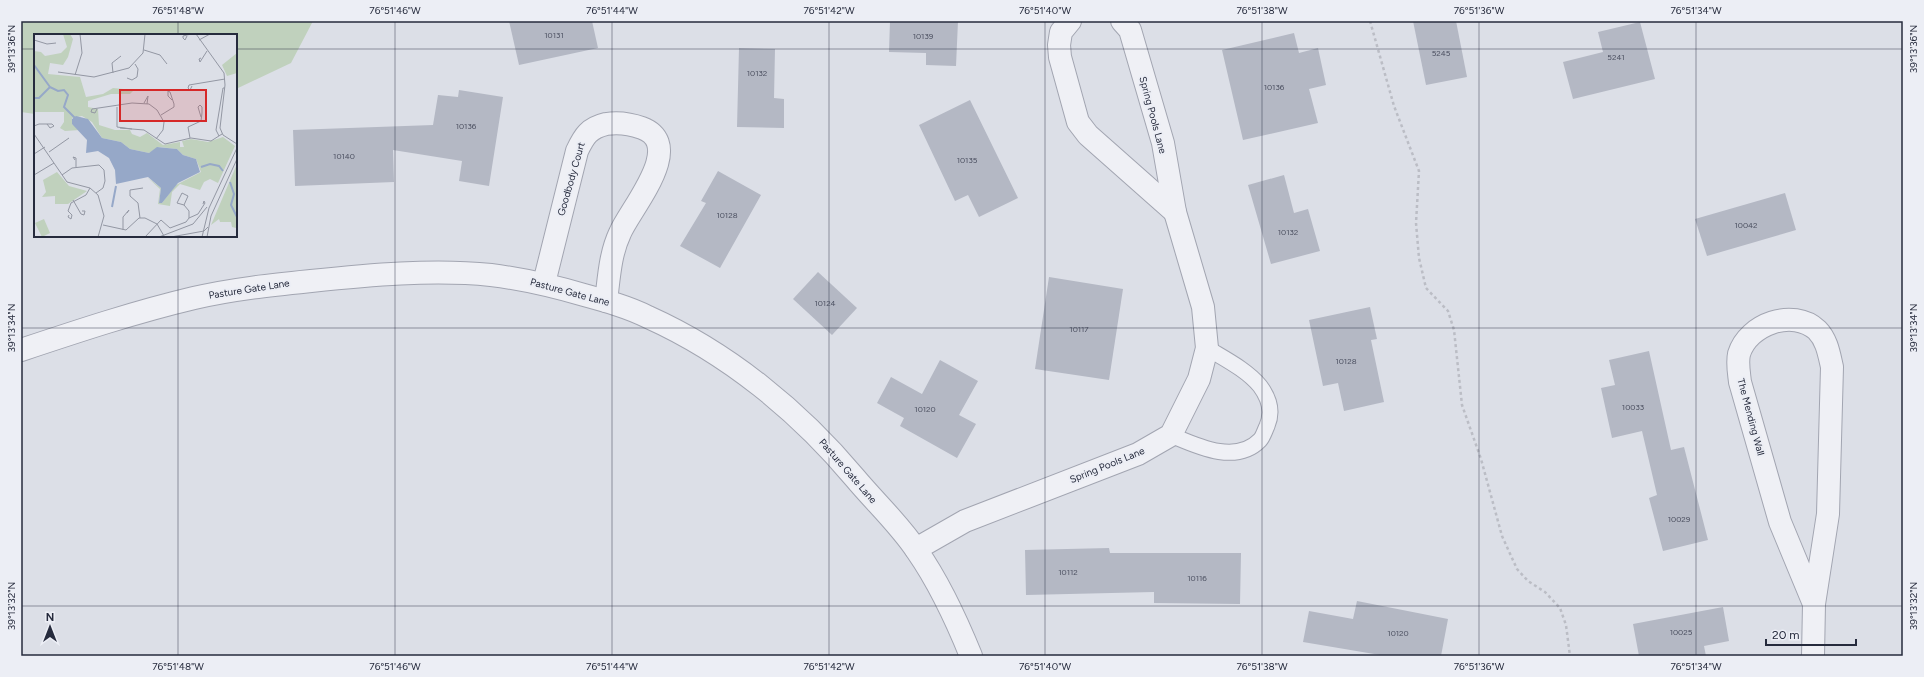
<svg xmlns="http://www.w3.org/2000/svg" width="1924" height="677" viewBox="0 0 1924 677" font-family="Figtree,sans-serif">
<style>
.green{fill:#c0d1bd}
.building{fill:#b4b8c4}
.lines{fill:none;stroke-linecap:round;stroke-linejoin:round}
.service-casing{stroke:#a2a5b1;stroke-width:17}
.minor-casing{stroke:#a2a5b1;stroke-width:24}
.path{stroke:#bbbdc5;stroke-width:2.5;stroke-dasharray:3 3;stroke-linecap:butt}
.service{stroke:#eff0f5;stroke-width:15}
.minor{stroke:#eff0f5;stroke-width:22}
.ticks{fill:none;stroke:#262b3d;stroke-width:1;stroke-opacity:0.45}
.labels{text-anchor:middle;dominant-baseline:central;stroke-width:4;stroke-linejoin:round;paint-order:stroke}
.number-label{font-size:8px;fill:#4a4e5f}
.street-label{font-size:10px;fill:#262b3d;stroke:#eceef5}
.inset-river{fill:none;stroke:#96a8c8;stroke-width:2}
.inset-road{fill:none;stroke:#9397a3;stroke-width:1}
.view{fill:#d62828;fill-opacity:0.15;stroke:#d62828;stroke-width:2}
.inset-edge{fill:none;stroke:#262b3d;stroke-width:2}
.neatline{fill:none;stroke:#262b3d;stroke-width:1.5}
.ticks-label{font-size:10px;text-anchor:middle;fill:#262b3d}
</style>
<rect width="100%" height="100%" fill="#dcdfe7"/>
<polygon class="green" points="21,21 313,21 291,63 236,89 236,35 35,35 35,114 21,112"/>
<g class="building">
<polygon points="509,21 592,21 598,48 519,65"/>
<polygon points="890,21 958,21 956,66 926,65 926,53 889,52"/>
<polygon points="1413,21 1456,21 1467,77 1426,85"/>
<polygon points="1640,22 1655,79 1573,99 1563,62 1603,52 1598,32"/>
<polygon points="1294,33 1299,53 1318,48 1326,85 1309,89 1318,123 1243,140 1222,50"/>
<polygon points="739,48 775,49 774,98 784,99 784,128 737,127"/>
<polygon points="459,90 503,97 489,186 459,181 462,161 393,150 394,182 295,186 293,130 433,125 438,95 458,97"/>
<polygon points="970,100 1018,198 979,217 968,195 955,201 919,125"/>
<polygon points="718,171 761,195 720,268 680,246 706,203 701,201"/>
<polygon points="1284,175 1294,213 1308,209 1320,251 1271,264 1248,185"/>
<polygon points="1785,193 1796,230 1707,256 1695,219"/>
<polygon points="818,272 857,308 832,335 793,299"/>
<polygon points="1049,277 1123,289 1109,380 1035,369"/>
<polygon points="1370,307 1377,339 1371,340 1384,402 1344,411 1338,383 1323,386 1309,320"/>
<polygon points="1649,351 1671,450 1684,447 1708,540 1663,551 1649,498 1657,495 1642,431 1612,438 1601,388 1615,385 1609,360"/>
<polygon points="940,360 978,381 959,415 976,424 957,458 900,426 904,418 877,403 891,377 922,394"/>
<polygon points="1109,548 1110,553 1241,553 1240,604 1154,603 1154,592 1026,595 1025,550"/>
<polygon points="1357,601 1448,619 1441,656 1386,656 1303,642 1309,611 1353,619"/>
<polygon points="1723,607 1729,641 1704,646 1706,656 1639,656 1633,624"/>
</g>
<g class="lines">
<g class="service-casing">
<path id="service" d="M1171 435C1197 446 1236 465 1260 440 1263 437 1265 430 1267 426 1273 412 1269 398 1260 386 1247 370 1225 359 1207 348"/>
</g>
<g class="minor-casing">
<g id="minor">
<polyline points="1070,21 1061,32 1059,45 1060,57 1078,122 1088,135 1175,212"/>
<path d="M544 283 577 151C584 136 589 128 606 124 618 122 631 124 642 128 687 145 630 209 620 233 610 254 609 278 606 301"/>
<path d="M21 350C78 331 135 312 194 298 232 289 272 285 311 281 368 275 433 269 491 275 523 279 553 286 584 295 606 301 628 307 648 317 728 353 799 411 855 478 875 502 900 525 917 551 940 584 956 619 971 656"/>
<polyline points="916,549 965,521 1138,454 1171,435 1199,379 1207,348 1203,307 1175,212 1163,143 1130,30 1122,21"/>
<path d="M1813 656 1814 604 1828 514 1832 367C1829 354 1827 340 1817 330 1793 308 1748 324 1739 354 1737 363 1739 373 1740 382L1780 522 1814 604"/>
</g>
</g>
<polyline class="path" points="1370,21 1394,106 1419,171 1416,223 1419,258 1426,288 1448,311 1454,330 1462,405 1481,459 1502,536 1517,569 1528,581 1545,592 1560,608 1566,625 1570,656"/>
<use href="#service" class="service"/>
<use href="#minor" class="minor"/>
</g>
<path class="ticks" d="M178 21V35M395 21V656M612 21V656M829 21V656M1045 21V656M1262 21V656M1479 21V656M1696 21V656M21 49H35M236 49H1903M178 236V656M21 328H1903M21 606H1903"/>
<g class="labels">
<g class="number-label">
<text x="554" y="35">10131</text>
<text x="923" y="36">10139</text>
<text x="1441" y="53">5245</text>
<text x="1616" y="57">5241</text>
<text x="757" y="73">10132</text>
<text x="1274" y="87">10136</text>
<text x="466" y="126">10136</text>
<text x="344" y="156">10140</text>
<text x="967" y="160">10135</text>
<text x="727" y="215">10128</text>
<text x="1746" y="225">10042</text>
<text x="1288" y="232">10132</text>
<text x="825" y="303">10124</text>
<text x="1079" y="329">10117</text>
<text x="1346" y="361">10128</text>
<text x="1633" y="407">10033</text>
<text x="925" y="409">10120</text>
<text x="1679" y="519">10029</text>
<text x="1068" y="572">10112</text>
<text x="1197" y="578">10116</text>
<text x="1681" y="632">10025</text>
<text x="1398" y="633">10120</text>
</g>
<g class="street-label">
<text transform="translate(1153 115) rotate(75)">Spring Pools Lane</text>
<text transform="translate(571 179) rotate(-74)">Goodbody Court</text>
<text transform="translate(249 289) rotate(-9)">Pasture Gate Lane</text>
<text transform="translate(570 292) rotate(15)">Pasture Gate Lane</text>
<text transform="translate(1751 417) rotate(75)">The Mending Wall</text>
<text transform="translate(1107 465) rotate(-22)">Spring Pools Lane</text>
<text transform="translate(848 471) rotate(49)">Pasture Gate Lane</text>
</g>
</g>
<g transform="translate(34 34)">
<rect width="203" height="203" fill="#dcdfe7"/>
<path d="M29 0H36L39 5 34 23 29 31 16 29 14 40 46 43 52 63 69 60 79 54 100 56 96 60H77L54 67V73L64 75 65 91 81 96H96L98 100 106 103 113 99 129 111 146 108V113H150L148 107 157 105 174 108 189 103 201 112 184 149 176 145 170 148 166 156 146 150 138 158 136 172 124 170 126 155 113 143 81 151 113 143 127 154 125 169H128L142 151 167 138 162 125 149 121 143 115 125 113 115 119 96 115 87 108 68 104 58 88 48 82 38 84V90L46 96 31 97 26 94 30 88V78H0V17L7 18 11 22 27 19 33 13ZM203 19V39L193 42 188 31ZM203 130V202L202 194 198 193 197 188H186L185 185 177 191ZM23 138 35 152 53 157 34 170H21V162L8 163 12 158 9 146ZM10 185 16 199 8 203 1 189Z" fill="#c0d1bd"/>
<path d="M42 82 54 85 68 104 87 108 96 115 115 119 123 113 143 115 149 121 162 125 166 138 144 149 128 169H125L127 154 114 143 82 150 81 136 75 124 64 117 52 119 53 106 38 90V85Z" fill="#96a8c8"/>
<path class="inset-river" d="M0 31 16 53M0 64H5L16 53 24 57 30 56 34 61 30 73 41 84M167 133 176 130 185 132 189 137M196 148 200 160 197 171 203 183M78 173 82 152"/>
<path class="inset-road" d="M162 0 190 39 191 51 186 94 189 101 203 110M153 2 151 6 149 4V2L157 0M0 6 13 10 22 9M165 6 176 0M110 16 126 21 133 30M167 24 165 25 166 28 173 17M24 38 60 43 95 34 109 19 111 0M79 39 78 29 87 22M41 41 48 19 46 0M93 44 98 46 103 43 104 35 101 30M158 52 156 56 154 54 155 51 191 45M110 69 114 62 113 70M83 73V93L98 95M63 75 61 79 57 78 58 75 98 69 115 70 123 76 130 88 129 96 122 105M127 81 140 73V70L136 58 134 57V62L138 66M0 92 5 90H18L20 92 16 94 13 90M86 94 110 96 131 110 157 104 177 107 188 100M0 100 33 148 56 154 64 161 70 182 64 203M185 102 182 96 189 54H191M156 104 154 93 167 87 168 79V73L166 71 164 73 167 83M15 118 35 104M0 120 11 113M41 126 39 123 42 124V133M0 141 20 129M28 141 38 134 65 131 70 136 71 147 69 154 62 159M39 166 47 180 50 181 51 177H48M150 171 143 169 148 159 154 162 150 171 155 177V184M35 181 34 183 37 185 38 181 34 177 37 169 52 161 56 154M106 184 104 169 96 162V156L109 154M69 191 92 196 105 184H111L123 190 130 202M89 196V183L95 176 93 179M111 203 127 186 136 194 152 188 155 184 164 180 171 169 170 167 169 170M125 203 159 190 173 173M137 203 170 197 174 193M168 203 175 174 203 114M173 203 177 182 203 125"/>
<path class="view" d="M86 56H172V87H86Z"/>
<rect width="203" height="203" class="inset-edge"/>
</g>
<rect width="1924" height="677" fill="none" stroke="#eceef5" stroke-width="44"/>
<g transform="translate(50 627)" stroke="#eceef5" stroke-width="3" paint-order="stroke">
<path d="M0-3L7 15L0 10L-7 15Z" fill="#262b3d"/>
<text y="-6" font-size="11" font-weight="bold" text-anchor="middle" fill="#262b3d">N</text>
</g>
<path d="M1766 639v6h90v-6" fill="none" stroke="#262b3d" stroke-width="2"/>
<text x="1772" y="639" font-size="12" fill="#262b3d" stroke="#eceef5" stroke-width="3" paint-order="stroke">20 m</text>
<rect x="22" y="22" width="1880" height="633" class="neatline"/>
<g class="ticks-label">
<text x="178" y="14">76°51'48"W</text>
<text x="395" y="14">76°51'46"W</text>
<text x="612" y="14">76°51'44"W</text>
<text x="829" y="14">76°51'42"W</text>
<text x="1045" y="14">76°51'40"W</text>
<text x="1262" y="14">76°51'38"W</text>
<text x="1479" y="14">76°51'36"W</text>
<text x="1696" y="14">76°51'34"W</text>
<text transform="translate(11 49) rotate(-90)" y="4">39°13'36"N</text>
<text transform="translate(1913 49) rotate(-90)" y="4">39°13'36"N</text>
<text transform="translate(11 328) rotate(-90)" y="4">39°13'34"N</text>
<text transform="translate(1913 328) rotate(-90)" y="4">39°13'34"N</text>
<text transform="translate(11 606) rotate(-90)" y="4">39°13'32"N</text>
<text transform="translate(1913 606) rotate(-90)" y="4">39°13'32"N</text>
<text x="178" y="670">76°51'48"W</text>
<text x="395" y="670">76°51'46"W</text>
<text x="612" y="670">76°51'44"W</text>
<text x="829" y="670">76°51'42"W</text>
<text x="1045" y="670">76°51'40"W</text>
<text x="1262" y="670">76°51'38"W</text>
<text x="1479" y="670">76°51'36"W</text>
<text x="1696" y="670">76°51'34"W</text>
</g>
</svg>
